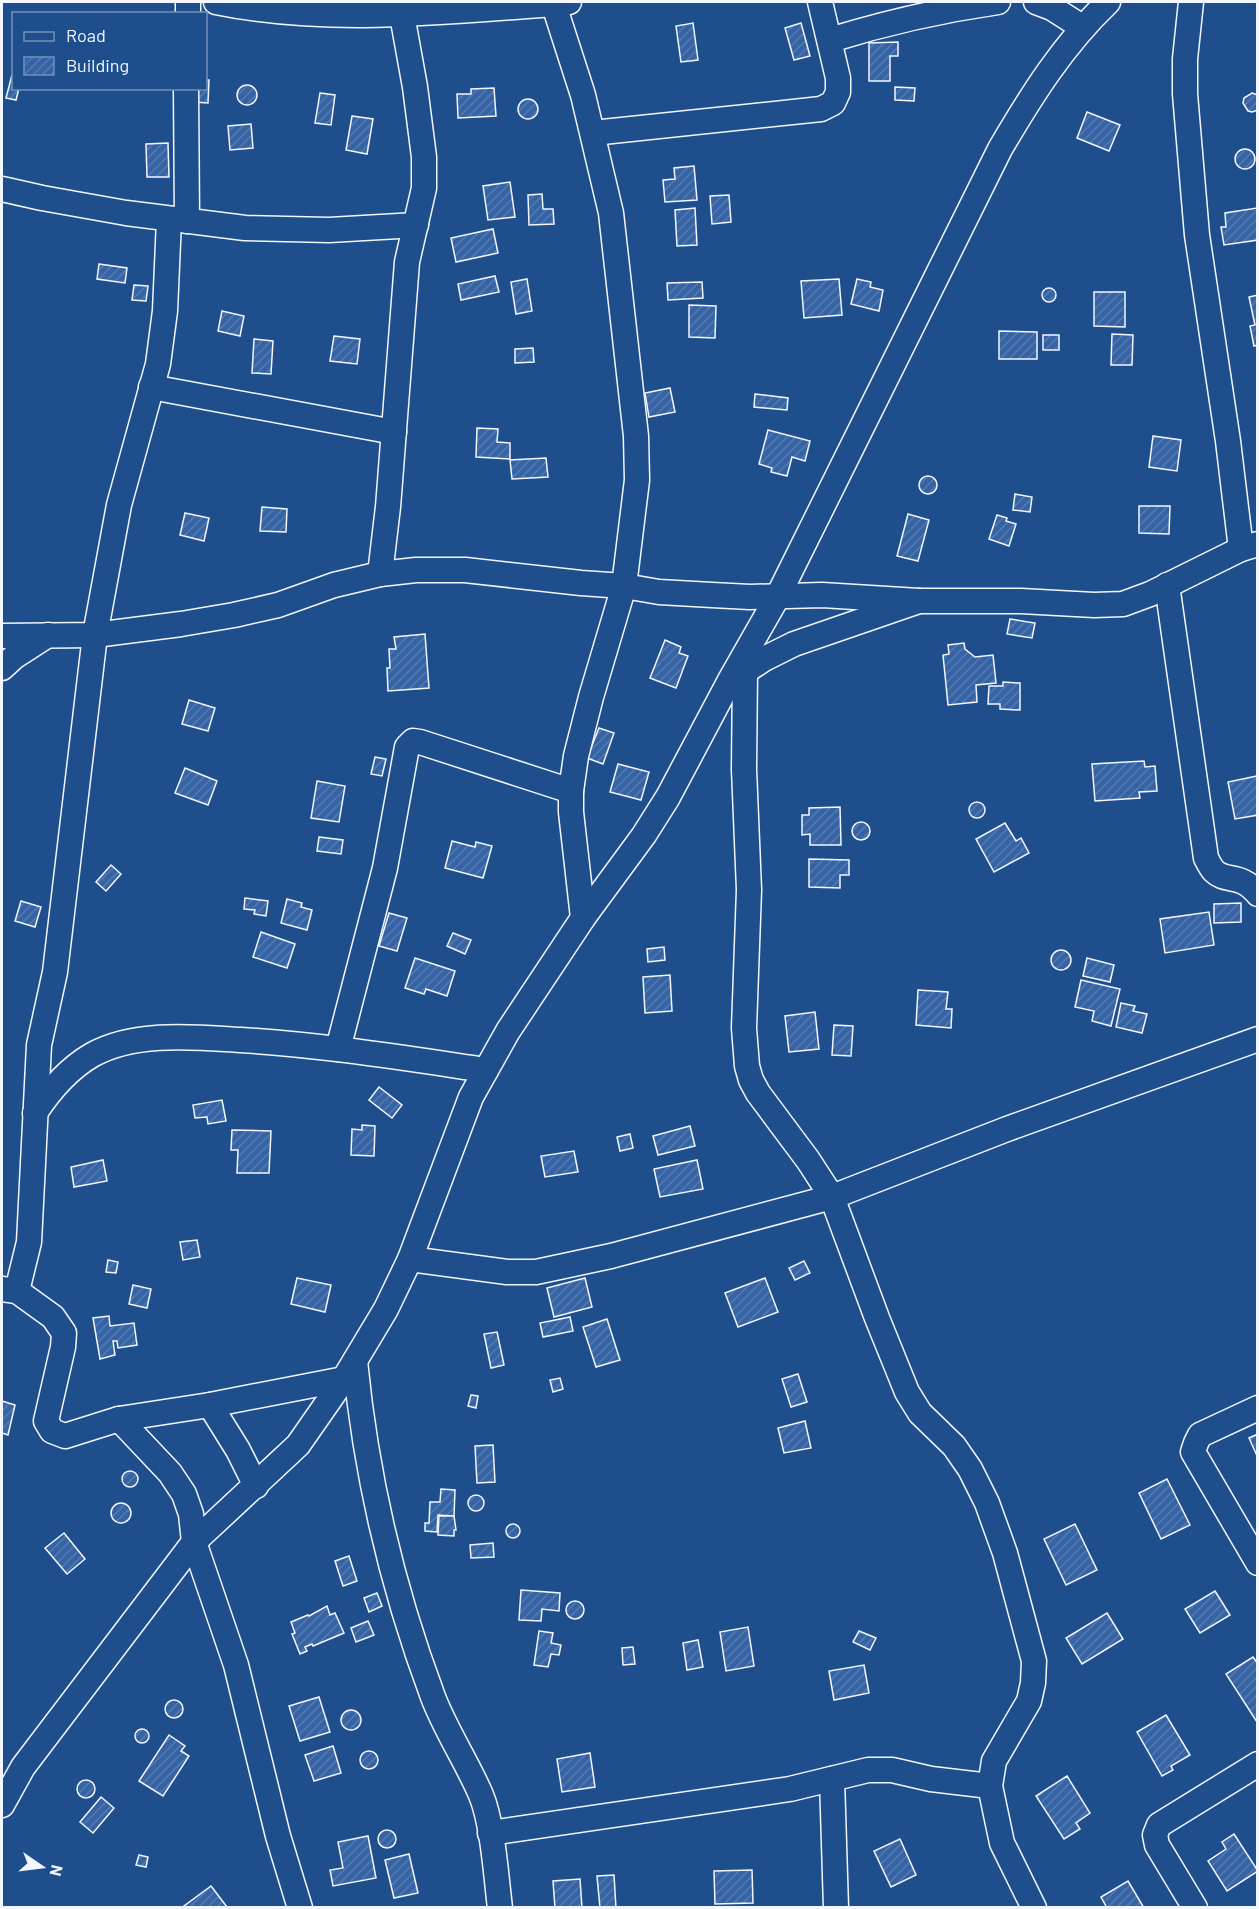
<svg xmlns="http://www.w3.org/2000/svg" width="1259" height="1909" viewBox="0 0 1259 1909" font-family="Barlow,sans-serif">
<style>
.building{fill:url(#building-hatch);stroke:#f2f6ff;stroke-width:1.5}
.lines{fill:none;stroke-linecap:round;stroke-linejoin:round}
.minor-casing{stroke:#f2f6ff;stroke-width:27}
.minor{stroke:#1f4e8c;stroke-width:24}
</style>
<defs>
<pattern id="building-hatch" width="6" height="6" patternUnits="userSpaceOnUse" patternTransform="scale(1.5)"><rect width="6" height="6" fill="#3563a3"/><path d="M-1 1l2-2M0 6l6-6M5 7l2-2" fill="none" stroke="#537ab1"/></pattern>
</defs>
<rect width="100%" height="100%" fill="#1f4e8c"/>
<g class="building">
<polygon points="693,23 698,60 681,62 676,26"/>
<polygon points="801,23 810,56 794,60 785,28"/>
<polygon points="898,42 898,56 890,56 890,81 869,81 869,43"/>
<polygon points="12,75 14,88 19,88 16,100 6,98"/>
<polygon points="206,80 209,80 208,103 194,102 195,88 206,88"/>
<circle cx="247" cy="95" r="10"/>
<polygon points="895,87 915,88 914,101 895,100"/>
<polygon points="494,88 496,116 458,118 457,94 471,94 471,89"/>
<polygon points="320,93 335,95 331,125 315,123"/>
<polygon points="1252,93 1258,95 1258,110 1252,112 1248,111 1243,103 1244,98"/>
<circle cx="528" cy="109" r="10"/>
<polygon points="1087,112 1120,125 1109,151 1077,138"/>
<polygon points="352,116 373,119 367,154 346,150"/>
<polygon points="251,124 253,148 230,150 228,126"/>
<polygon points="168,143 169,177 147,177 146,144"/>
<circle cx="1245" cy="159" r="10"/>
<polygon points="694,166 697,200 665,202 663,180 675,179 674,168"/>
<polygon points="510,182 515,217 488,220 483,186"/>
<polygon points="542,194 543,209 553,209 554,224 529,225 528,195"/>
<polygon points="729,195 731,222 712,224 710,196"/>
<polygon points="695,208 697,245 677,246 675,210"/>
<polygon points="1257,208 1258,240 1224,245 1221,227 1226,227 1225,213"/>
<polygon points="493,229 498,253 456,262 451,238"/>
<polygon points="99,264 127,268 125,283 97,279"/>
<polygon points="495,276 499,292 461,300 458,284"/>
<polygon points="527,279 532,311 516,314 511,282"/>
<polygon points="839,279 842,315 804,318 801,281"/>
<polygon points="857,279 871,282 870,287 883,290 879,311 851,304"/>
<polygon points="702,282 703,298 668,300 667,283"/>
<polygon points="134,285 148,286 146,301 132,300"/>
<circle cx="1049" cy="295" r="7"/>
<polygon points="1094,292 1125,292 1125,327 1094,326"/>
<polygon points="1258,295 1258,345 1254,346 1250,326 1255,325 1249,297"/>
<polygon points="689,305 716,306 715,338 689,337"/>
<polygon points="222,311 244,316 240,336 218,331"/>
<polygon points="999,331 1037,332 1037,359 999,359"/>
<polygon points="1112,334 1133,335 1132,365 1111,365"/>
<rect x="1043" y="335" width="16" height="15"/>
<polygon points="334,336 360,339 357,364 330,361"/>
<polygon points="254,339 273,341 271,374 252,373"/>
<polygon points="533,348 534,362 515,363 515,349"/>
<polygon points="670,388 675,412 649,417 645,393"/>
<polygon points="755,394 788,398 787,410 754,407"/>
<polygon points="477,428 498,429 497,442 510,443 510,459 476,457"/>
<polygon points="768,430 810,441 805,461 792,457 787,476 771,472 772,468 759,464"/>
<polygon points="1153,436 1181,440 1177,471 1149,467"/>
<polygon points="546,458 548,477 512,479 510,460"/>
<circle cx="928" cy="485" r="9"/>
<polygon points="1015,494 1032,497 1030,512 1013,510"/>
<polygon points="1139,506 1170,506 1169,534 1139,533"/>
<polygon points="262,507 287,509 286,532 260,531"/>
<polygon points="185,513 209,518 204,541 180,535"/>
<polygon points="908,514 929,520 918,561 897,556"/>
<polygon points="997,515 1007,518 1006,521 1016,524 1009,546 989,539"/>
<polygon points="1010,619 1035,623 1032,638 1007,634"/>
<polygon points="425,634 429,688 388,691 387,668 390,668 389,649 396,649 394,637"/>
<polygon points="665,640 681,647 679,653 688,656 676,688 650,678"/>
<polygon points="964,643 965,649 975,657 993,655 996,683 976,685 977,702 948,705 943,655 949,654 948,645"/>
<polygon points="1003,682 1020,683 1020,710 1000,709 1000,704 988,704 989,686 1003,686"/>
<polygon points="189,700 215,708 208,731 182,724"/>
<polygon points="599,728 614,733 603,764 587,758"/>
<polygon points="375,757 386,759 382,776 371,774"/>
<polygon points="1144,761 1145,767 1155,766 1157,791 1139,792 1140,798 1095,801 1092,764"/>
<polygon points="618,764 649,772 641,800 610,792"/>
<polygon points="185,768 217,781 208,805 175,793"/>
<polygon points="1257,776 1258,815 1235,819 1228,782"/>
<polygon points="317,781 345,786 339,822 311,818"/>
<circle cx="977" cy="810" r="8"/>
<polygon points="840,807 841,845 810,845 810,834 802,835 802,815 809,815 809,808"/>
<circle cx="861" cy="831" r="9"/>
<polygon points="1005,823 1016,841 1021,838 1029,853 994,872 976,839"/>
<polygon points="319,837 343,840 341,854 317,851"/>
<polygon points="452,841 475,847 476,842 492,846 483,878 445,868"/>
<polygon points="809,859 849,860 849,875 840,875 840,888 809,887"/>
<polygon points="111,865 121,874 106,891 96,882"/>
<polygon points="245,898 268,901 266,916 254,914 255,910 244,909"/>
<polygon points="287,899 302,903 301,907 312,910 307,930 281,923"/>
<polygon points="21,901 41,907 35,927 15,921"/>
<polygon points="1241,903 1241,922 1214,923 1214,904"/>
<polygon points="1209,912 1214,945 1165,953 1160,919"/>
<polygon points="389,913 407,918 397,951 379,946"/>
<polygon points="261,932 295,944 287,968 253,957"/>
<polygon points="453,933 471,940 465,954 447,946"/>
<polygon points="664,947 665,960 648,962 647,949"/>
<circle cx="1061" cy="960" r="10"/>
<polygon points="415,958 455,971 447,996 426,989 424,994 405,988"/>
<polygon points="1087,958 1114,965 1110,982 1083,976"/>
<polygon points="670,975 672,1011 645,1013 643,977"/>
<polygon points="1081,980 1120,989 1111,1026 1092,1021 1094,1011 1075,1007"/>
<polygon points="918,990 948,992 946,1009 952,1009 951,1028 916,1025"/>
<polygon points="1121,1003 1135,1006 1133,1011 1147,1014 1142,1033 1116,1027"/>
<polygon points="815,1012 819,1049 789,1052 785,1016"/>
<polygon points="834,1025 853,1026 851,1056 832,1055"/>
<polygon points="379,1087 402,1105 392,1118 369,1100"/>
<polygon points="222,1100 226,1121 208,1124 207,1117 195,1118 193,1105"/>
<polygon points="362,1125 375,1126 374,1156 351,1155 352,1129 362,1130"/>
<polygon points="690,1126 695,1146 658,1155 653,1136"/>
<polygon points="232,1130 271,1131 269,1173 237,1173 238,1150 231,1150"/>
<polygon points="630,1134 633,1148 620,1151 617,1137"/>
<polygon points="574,1151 578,1172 545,1177 541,1156"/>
<polygon points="103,1160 107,1181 74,1187 71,1167"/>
<polygon points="697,1160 703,1189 660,1197 654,1169"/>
<polygon points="197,1240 200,1257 183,1260 180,1242"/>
<polygon points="108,1260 118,1262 116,1273 106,1272"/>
<polygon points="804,1261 810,1273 795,1280 789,1268"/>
<polygon points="297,1278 331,1285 325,1312 291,1304"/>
<polygon points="585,1278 592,1307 554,1317 547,1288"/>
<polygon points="765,1278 778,1312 738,1327 725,1293"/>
<polygon points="133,1285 151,1289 147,1308 129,1304"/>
<polygon points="109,1316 110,1326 134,1323 137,1345 118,1348 117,1341 113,1341 115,1355 100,1359 93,1318"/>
<polygon points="570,1317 573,1331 543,1337 540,1323"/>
<polygon points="607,1319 620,1360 596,1367 583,1327"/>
<polygon points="497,1332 504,1365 491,1368 484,1334"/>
<polygon points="798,1374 807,1402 791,1407 782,1379"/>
<polygon points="560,1378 563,1389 553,1392 550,1380"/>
<polygon points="471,1395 478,1396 476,1408 468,1406"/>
<polygon points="2,1401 15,1405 8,1435 2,1433"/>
<polygon points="805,1421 811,1448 784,1453 778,1428"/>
<polygon points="1258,1434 1258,1458 1249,1438"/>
<polygon points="493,1445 495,1482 477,1483 475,1446"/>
<circle cx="130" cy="1479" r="8"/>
<polygon points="1167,1479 1190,1525 1161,1539 1139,1493"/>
<polygon points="441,1489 455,1490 454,1516 438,1515 437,1532 425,1531 425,1523 429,1523 430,1502 440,1502"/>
<circle cx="476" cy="1503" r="8"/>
<circle cx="121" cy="1513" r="10"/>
<polygon points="439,1516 454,1516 456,1530 454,1530 454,1536 438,1535"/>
<polygon points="1075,1524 1097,1570 1066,1585 1044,1539"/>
<circle cx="513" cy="1531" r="7"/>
<polygon points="64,1533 85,1559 67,1574 45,1548"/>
<polygon points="493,1543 494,1557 471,1558 470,1545"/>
<polygon points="349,1556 357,1581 343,1586 335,1561"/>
<polygon points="521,1590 560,1593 559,1611 542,1609 541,1621 519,1620"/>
<polygon points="1215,1591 1230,1615 1200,1633 1185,1609"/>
<polygon points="377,1593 382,1606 369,1612 364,1598"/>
<circle cx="575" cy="1610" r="9"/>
<polygon points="327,1606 330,1615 335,1613 344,1633 313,1646 312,1644 305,1647 307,1651 300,1654 292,1634 295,1633 291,1622 308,1615 309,1616"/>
<polygon points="1107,1613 1123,1639 1082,1664 1066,1638"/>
<polygon points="368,1621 374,1635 356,1642 351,1628"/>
<polygon points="748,1627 754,1666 726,1671 720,1632"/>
<polygon points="539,1631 553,1633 551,1643 561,1645 559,1655 551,1654 548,1667 534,1665"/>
<polygon points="859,1631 876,1638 870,1650 853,1642"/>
<polygon points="698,1640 703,1667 687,1670 683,1643"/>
<polygon points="633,1647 635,1664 623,1665 622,1648"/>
<polygon points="1253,1657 1258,1664 1257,1722 1226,1674"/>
<polygon points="864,1665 869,1693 834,1700 829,1671"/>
<polygon points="319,1697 330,1732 300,1741 289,1706"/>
<circle cx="174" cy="1709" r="9"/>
<circle cx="351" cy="1720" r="10"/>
<polygon points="1166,1715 1190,1755 1171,1766 1173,1770 1162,1776 1137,1732"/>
<circle cx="142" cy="1736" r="7"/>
<polygon points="169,1735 185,1746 181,1751 189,1756 163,1796 139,1781"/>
<polygon points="333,1746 341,1773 314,1781 305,1755"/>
<circle cx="369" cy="1760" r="9"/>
<polygon points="590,1753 595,1787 562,1792 557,1759"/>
<polygon points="1067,1776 1090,1813 1076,1823 1080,1829 1064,1839 1036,1796"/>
<circle cx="86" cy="1789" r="9"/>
<polygon points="101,1797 114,1808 93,1833 80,1822"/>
<circle cx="387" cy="1839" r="9"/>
<polygon points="1234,1834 1258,1871 1227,1891 1208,1861 1226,1849 1222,1842"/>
<polygon points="368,1836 376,1878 333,1886 330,1870 343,1868 338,1842"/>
<polygon points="900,1839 916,1875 891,1887 874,1851"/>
<polygon points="409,1854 418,1893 394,1898 385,1860"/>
<polygon points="139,1855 148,1857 146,1867 136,1865"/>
<polygon points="752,1870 753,1903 715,1904 714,1871"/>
<polygon points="614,1875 616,1908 600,1908 597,1876"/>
<polygon points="580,1879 582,1908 555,1908 553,1881"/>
<polygon points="1128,1881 1144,1908 1107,1908 1101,1897"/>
<polygon points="211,1886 227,1907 185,1908 184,1906"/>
</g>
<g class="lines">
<g class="minor-casing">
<g id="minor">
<path d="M216 2C327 25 442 12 554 4L569 2"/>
<polyline points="553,2 583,95 611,213 636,436 637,480 624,586 591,697 576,756 571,791 571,812 583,918"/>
<polyline points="1036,2 1052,8 1082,27"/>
<polyline points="1191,2 1185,59 1185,94 1197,235 1228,441 1241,549"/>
<polyline points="188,14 188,2"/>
<path d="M830 40C885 23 942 10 998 2"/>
<polyline points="186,88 187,221"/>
<polyline points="593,133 821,109 833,103 838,92 838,78 820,2"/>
<polyline points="2,189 42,198 126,213 245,228 329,230 416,225"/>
<polyline points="151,387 394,432"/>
<polyline points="380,574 388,507 407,262 424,188 424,157 415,87 402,15"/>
<path d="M1167 585 1206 858C1208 862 1211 868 1214 871 1226 883 1240 872 1258 894"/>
<polyline points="2,636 95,635 181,624 234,615 278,605 334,585 380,574 416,570 465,570 581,583 624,586 659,592 712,595 750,597 822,595 919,601"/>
<polyline points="2,668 14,657 48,635"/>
<polyline points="745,671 744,769 749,890 744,1028 747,1066 751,1080 758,1093 808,1160 832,1197 877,1318 907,1392 920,1413 954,1446 970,1469 987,1503 1005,1553 1034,1661 1033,1683 1029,1701 994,1761 990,1786 1002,1843 1034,1908"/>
<polyline points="732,680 764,659 794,644 919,601 1021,601 1094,605 1123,604 1150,594 1241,549 1258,544"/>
<polyline points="338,1049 385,868 407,747 413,741 420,742 571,791"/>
<path d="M35 1113C50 1090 68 1069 92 1055 134 1031 194 1037 241 1040 323 1045 404 1058 486 1070"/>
<polyline points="410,1259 507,1272 536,1272 611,1256 832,1197 1007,1129 1258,1039"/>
<polyline points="2,1289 17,1291 53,1317 64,1333 63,1347 46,1421 52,1431 65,1436 119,1419 210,1405 344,1379"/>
<polyline points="17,1291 29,1242 39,1045 55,972 95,635 119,505 158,364 165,311 169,220"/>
<path d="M355 1361C366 1475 393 1590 433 1697 446 1731 467 1762 481 1795 493 1824 496 1876 500 1908"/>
<polyline points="210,1405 238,1450 256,1486"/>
<polyline points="1258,1408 1200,1435 1196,1443 1193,1452 1258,1563"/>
<polyline points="119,1419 170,1473 184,1494 191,1514 194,1542 236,1665 278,1836 300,1908"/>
<polyline points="832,1779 836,1908"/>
<path d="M2 1805 23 1767 194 1542 298 1445 344 1379 386 1309 410 1259 471 1097 508 1031 583 918 644 835 668 797 729 682 778 596 1000 149C1031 96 1063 45 1108 2"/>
<polyline points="490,1833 790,1789 868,1770 892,1770 931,1779 990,1786"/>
<polyline points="1195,1908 1157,1845 1155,1835 1159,1825 1258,1764"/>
</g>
</g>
<use href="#minor" class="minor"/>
</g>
<rect width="1259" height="1909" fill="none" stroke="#f2f6ff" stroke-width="6"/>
<rect x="12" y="12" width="195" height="78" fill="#1f4e8c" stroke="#7391ba" stroke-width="1.5"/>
<rect x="24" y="32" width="30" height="9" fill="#1f4e8c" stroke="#7391ba" stroke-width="1.5"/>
<text x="66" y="42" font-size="18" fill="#f2f6ff">Road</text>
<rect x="24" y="57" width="30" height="18" fill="url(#building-hatch)" stroke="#7391ba" stroke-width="1.5"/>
<text x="66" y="72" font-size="18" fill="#f2f6ff">Building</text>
<g transform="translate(42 1867) rotate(104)" stroke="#1f4e8c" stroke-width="4.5" paint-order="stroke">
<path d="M0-4.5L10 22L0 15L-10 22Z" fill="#f2f6ff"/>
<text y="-9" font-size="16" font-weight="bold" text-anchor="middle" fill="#f2f6ff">N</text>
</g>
</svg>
